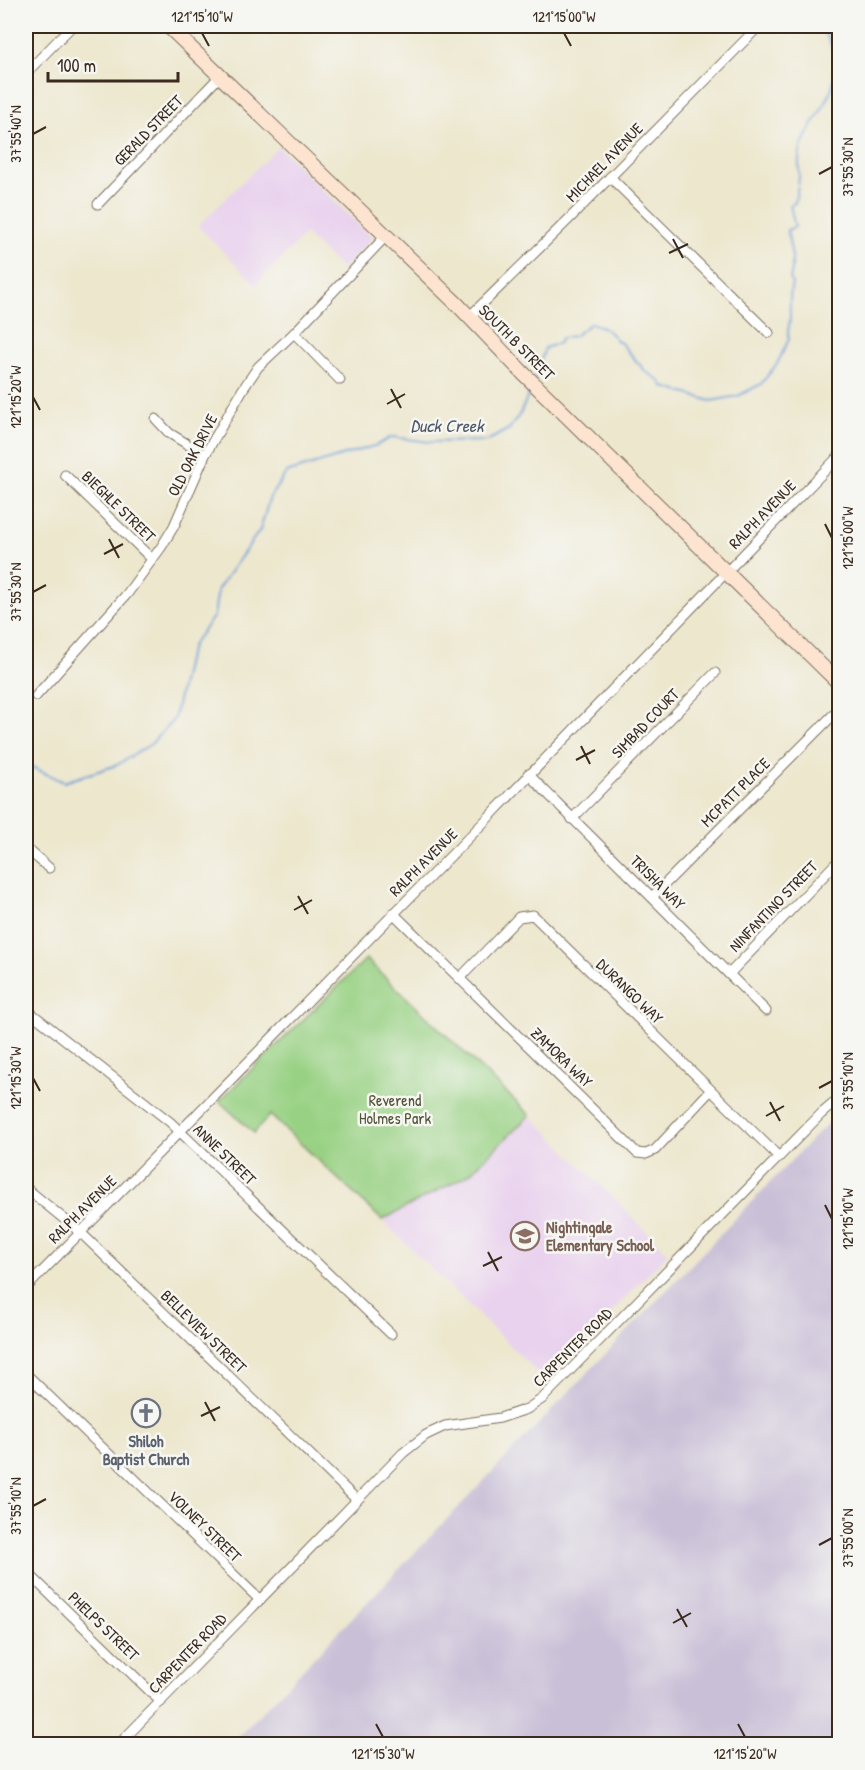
<svg xmlns="http://www.w3.org/2000/svg" width="865" height="1770" viewBox="0 0 865 1770" font-family="'Patrick Hand',sans-serif">
<style>
.built{fill:#e9d2ee}
.industrial{fill:#c9bfd7}
.green{fill:#99d184;stroke:#6a7e51;stroke-width:1.5}
.lines{fill:none;stroke-linecap:round;stroke-linejoin:round}
.stream{stroke:#6b9dd5;stroke-width:2}
.street-casing{stroke:#796c5c;stroke-width:11}
.secondary-casing{stroke:#796c5c;stroke-width:16}
.street{stroke:#fff;stroke-width:9}
.secondary{stroke:#fde4d1;stroke-width:14}
.ticks{fill:none;stroke:#3b2a1e;stroke-width:2}
.labels{text-anchor:middle;dominant-baseline:central;stroke-width:5;stroke-linejoin:round;paint-order:stroke}
.street-label{font-size:16px;fill:#3b2a1e;stroke:#f6f6f2}
.park-label{font-size:16px;fill:#525438;stroke:#f6f6f2}
.education-label{font-size:16px;font-weight:bold;fill:#785e54;stroke:#f6f6f2;text-anchor:start}
.worship-label{font-size:16px;font-weight:bold;fill:#5b616d;stroke:#f6f6f2}
.water-label{font-size:18px;font-style:italic;fill:#4e5867;stroke:#f6f6f2}
.neatline{fill:none;stroke:#3b2a1e;stroke-width:2}
.ticks-label{font-size:15px;text-anchor:middle;fill:#3b2a1e}
</style>
<rect width="100%" height="100%" fill="#f6f6f2"/>
<filter id="ink" filterUnits="userSpaceOnUse"><feTurbulence type="fractalNoise" baseFrequency=".0167" numOctaves="2"/><feDisplacementMap in="SourceGraphic" scale="12" xChannelSelector="R" yChannelSelector="G"/><feConvolveMatrix kernelMatrix="1 2 1 2 8 2 1 2 1" color-interpolation-filters="sRGB"/></filter>
<filter id="wash" filterUnits="userSpaceOnUse"><feTurbulence type="fractalNoise" baseFrequency=".008" numOctaves="4" result="noise"/><feDisplacementMap in="SourceGraphic" scale="24" xChannelSelector="R" yChannelSelector="G"/><feGaussianBlur stdDeviation="1.35" result="paint"/><feColorMatrix in="noise" values="0 0 0 0 0 0 0 0 0 0 0 0 0 0 0 0 0 1.4 0 .05"/><feComposite in="paint" operator="in"/></filter>
<g filter="url(#wash)">
<rect width="100%" height="100%" fill="#ede7ce"/>
<g class="built">
<polygon points="278,147 372,238 343,270 305,234 256,285 198,226"/>
<polygon points="530,1115 668,1253 546,1381 382,1220 468,1175"/>
</g>
<polygon class="industrial" points="839,1112 839,1744 231,1744 811,1140"/>
<polygon class="green" points="366,959 530,1115 468,1175 382,1220 270,1115 254,1133 219,1101"/>
<g class="lines">
<g class="stream">
<path d="M535 379 545 348 559 343 561 338 574 336 591 323C602 326 611 331 617 341L621 343 645 371 659 380 664 387 711 401 738 396 761 384 777 364 789 339C786 331 790 326 790 318 790 307 789 294 792 283L790 279 792 270V256L787 230 795 227 790 205 795 203C796 194 799 185 799 176 799 166 798 157 801 148 806 133 816 120 823 107 840 78 841 51 819 26"/>
<polyline points="26,762 32,767 64,782 117,765 151,744 174,719 187,660 193,644 214,616 218,589 260,530 270,497 286,473 377,445 392,437 430,442 487,441 509,429 520,414 531,389"/>
</g>
</g>
</g>
<g filter="url(#ink)">
<g class="lines">
<g class="street-casing">
<g id="street">
<polyline points="26,73 72,26"/>
<polyline points="610,177 769,333"/>
<polyline points="98,204 220,76"/>
<polyline points="469,317 569,219 759,26"/>
<polyline points="294,333 340,380"/>
<polyline points="156,419 169,433 205,455"/>
<polyline points="65,475 152,559"/>
<polyline points="36,696 127,594 162,546 174,526 205,455 243,389 258,367 294,333 386,236"/>
<polyline points="528,774 766,1011"/>
<polyline points="572,819 715,673"/>
<polyline points="26,848 49,868"/>
<polyline points="652,897 840,708"/>
<polyline points="393,913 637,1153 646,1154 655,1150 710,1091"/>
<polyline points="729,974 840,859"/>
<polyline points="460,978 519,917 533,915 779,1157"/>
<polyline points="26,1009 170,1122 391,1334"/>
<polyline points="26,1188 80,1232 357,1500"/>
<polyline points="26,1288 485,821 840,455"/>
<polyline points="26,1374 260,1600"/>
<polyline points="26,1571 161,1702"/>
<polyline points="26,1744 27,1744"/>
<polyline points="119,1744 403,1453 426,1435 445,1426 500,1418 527,1409 542,1399 821,1114 840,1098"/>
<polyline points="834,1744 840,1739"/>
</g>
</g>
<g class="secondary-casing">
<polyline id="secondary" points="168,26 457,304 523,373 840,684"/>
</g>
<use href="#street" class="street"/>
<use href="#secondary" class="secondary"/>
</g>
</g>
<path class="ticks" d="M202 33 209 46M564 33 571 46M33 134 46 127M819 174 832 167M673 239 683 258M669 253 688 244M391 389 401 408M33 397 40 410M387 404 405 394M825 524 832 538M109 539 119 558M104 554 123 544M33 592 46 585M581 746 590 764M576 760 595 750M298 896 308 914M294 910 312 900M33 1078 40 1091M819 1088 832 1081M770 1102 780 1121M766 1116 784 1106M825 1205 832 1219M488 1252 498 1271M483 1266 502 1257M205 1402 215 1421M201 1416 220 1407M33 1506 46 1499M819 1545 832 1538M677 1609 687 1627M673 1623 691 1613M376 1724 383 1737M738 1724 745 1737"/>
<defs>
<g id="school-ring" transform="scale(1.5)"><circle r="9.5" fill="#f6f6f2" stroke="#8d6e63" stroke-width="1.5"/><path d="M0-5L7-2L0 1L-7-2ZM-4 1L0 2.5L4 1V4Q0 6-4 4Z" fill="#8d6e63"/></g>
<g id="church-ring" transform="scale(1.5)"><circle r="9.5" fill="#f6f6f2" stroke="#6b7280" stroke-width="1.5"/><path d="M-1.2-6h2.4v3.5h3.3v2.4h-3.3V6h-2.4V-.1h-3.3v-2.4h3.3Z" fill="#6b7280"/></g>
</defs>
<g fill-rule="evenodd">
<use href="#school-ring" x="525" y="1236"/>
<use href="#church-ring" x="146" y="1413"/>
</g>
<g class="labels">
<g class="street-label">
<text transform="translate(148 130) rotate(-46)">GERALD STREET</text>
<text transform="translate(604 162) rotate(-46)">MICHAEL AVENUE</text>
<text transform="translate(517 342) rotate(45)">SOUTH B STREET</text>
<text transform="translate(192 455) rotate(-63)">OLD OAK DRIVE</text>
<text transform="translate(119 506) rotate(44)">BIEGHLE STREET</text>
<text transform="translate(762 514) rotate(-46)">RALPH AVENUE</text>
<text transform="translate(645 723) rotate(-46)">SIMBAD COURT</text>
<text transform="translate(735 792) rotate(-45)">MCPATT PLACE</text>
<text transform="translate(423 862) rotate(-45)">RALPH AVENUE</text>
<text transform="translate(658 882) rotate(45)">TRISHA WAY</text>
<text transform="translate(773 906) rotate(-46)">NINFANTINO STREET</text>
<text transform="translate(630 991) rotate(44)">DURANGO WAY</text>
<text transform="translate(562 1057) rotate(44)">ZAMORA WAY</text>
<text transform="translate(225 1154) rotate(44)">ANNE STREET</text>
<text transform="translate(82 1209) rotate(-45)">RALPH AVENUE</text>
<text transform="translate(204 1331) rotate(44)">BELLEVIEW STREET</text>
<text transform="translate(572 1347) rotate(-45)">CARPENTER ROAD</text>
<text transform="translate(205 1526) rotate(44)">VOLNEY STREET</text>
<text transform="translate(104 1626) rotate(44)">PHELPS STREET</text>
<text transform="translate(187 1653) rotate(-46)">CARPENTER ROAD</text>
</g>
<g class="park-label">
<text x="395" y="1100">Reverend<tspan x="395" dy="18">Holmes Park</tspan></text>
</g>
<g class="education-label">
<text x="546" y="1227">Nightingale<tspan x="546" dy="18">Elementary School</tspan></text>
</g>
<g class="worship-label">
<text x="146" y="1441">Shiloh<tspan x="146" dy="18">Baptist Church</tspan></text>
</g>
<g class="water-label">
<text x="447" y="425">Duck Creek</text>
</g>
</g>
<rect width="865" height="1770" fill="none" stroke="#f6f6f2" stroke-width="66"/>
<path d="M48 72v9h130v-9" fill="none" stroke="#3b2a1e" stroke-width="3"/>
<text x="57" y="72" font-size="18" fill="#3b2a1e" stroke="#f6f6f2" stroke-width="4.5" paint-order="stroke">100 m</text>
<rect x="33" y="33" width="799" height="1704" class="neatline"/>
<g class="ticks-label">
<text x="202" y="22">121°15'10"W</text>
<text x="564" y="22">121°15'00"W</text>
<text transform="translate(16 134) rotate(-90)" y="5">37°55'40"N</text>
<text transform="translate(848 167) rotate(-90)" y="5">37°55'30"N</text>
<text transform="translate(16 397) rotate(-90)" y="5">121°15'20"W</text>
<text transform="translate(848 538) rotate(-90)" y="5">121°15'00"W</text>
<text transform="translate(16 592) rotate(-90)" y="5">37°55'30"N</text>
<text transform="translate(16 1078) rotate(-90)" y="5">121°15'30"W</text>
<text transform="translate(848 1081) rotate(-90)" y="5">37°55'10"N</text>
<text transform="translate(848 1219) rotate(-90)" y="5">121°15'10"W</text>
<text transform="translate(16 1506) rotate(-90)" y="5">37°55'10"N</text>
<text transform="translate(848 1538) rotate(-90)" y="5">37°55'00"N</text>
<text x="383" y="1759">121°15'30"W</text>
<text x="745" y="1759">121°15'20"W</text>
</g>
</svg>
